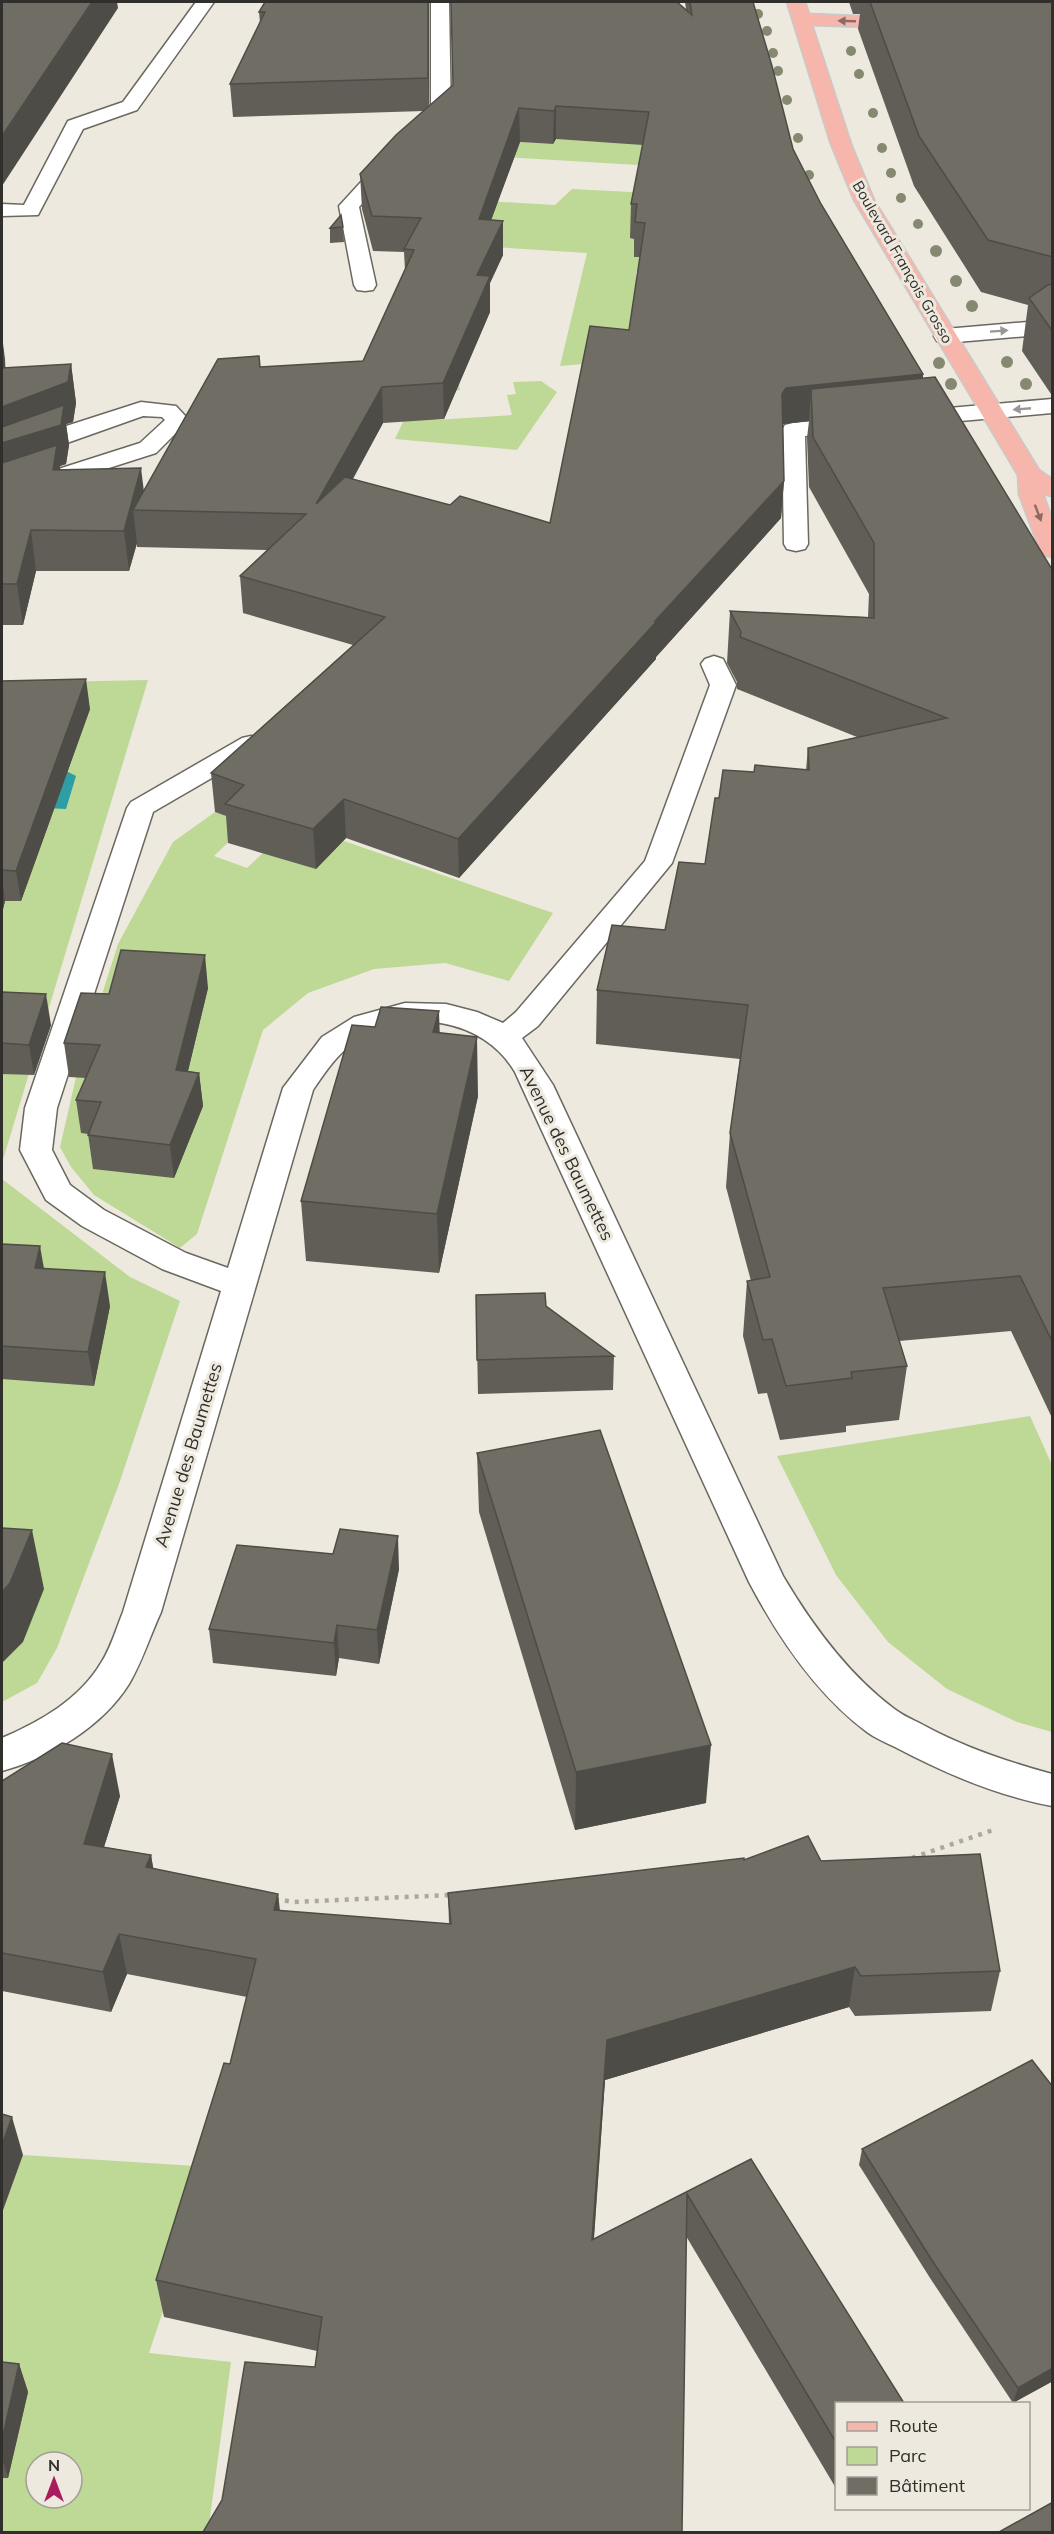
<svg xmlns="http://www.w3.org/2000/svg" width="1054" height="2534" viewBox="0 0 1054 2534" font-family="Mulish,sans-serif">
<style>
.green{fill:#bed896;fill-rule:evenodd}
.water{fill:#2e9da4}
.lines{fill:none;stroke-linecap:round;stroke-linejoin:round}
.minor-casing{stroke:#6a685f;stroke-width:3}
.major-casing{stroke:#c9c9c8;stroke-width:3}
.path{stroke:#aba8a0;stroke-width:4.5;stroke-dasharray:4 6;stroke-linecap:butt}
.minor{fill:#fff;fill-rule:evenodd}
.major{fill:#f7b6ac;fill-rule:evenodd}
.tree{fill:#848970}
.wall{fill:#605e56;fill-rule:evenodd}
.shaded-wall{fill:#4e4c46}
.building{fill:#706d64;stroke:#4e4c46;stroke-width:1.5;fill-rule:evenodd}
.oneway{fill:#8a6c65}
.oneway2{fill:#989795}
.labels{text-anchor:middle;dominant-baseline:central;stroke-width:6;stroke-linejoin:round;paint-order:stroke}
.far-street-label{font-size:15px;fill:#312f2b;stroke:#ede9df}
.street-label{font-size:18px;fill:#312f2b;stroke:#ede9df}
</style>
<rect width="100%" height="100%" fill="#ede9df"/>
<g class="green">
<path d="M632 107 655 166 470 155ZM606 129 602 142 556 139 553 144 518 142Z"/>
<polygon points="572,189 670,194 636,239 634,257 639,257 640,271 636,272 637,287 711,353 560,366 587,253 371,239 414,197 555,205"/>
<polygon points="541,381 557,392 517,450 395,439 419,388 459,385 460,390 440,392 435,420 512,415 507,395 516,394 513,382"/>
<polygon points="148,680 2,1163 2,683"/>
<polygon points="215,812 247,824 214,856 247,868 263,853 344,841 553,913 509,981 445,963 374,969 308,993 263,1030 197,1234 180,1248 94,1195 71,1167 60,1147 77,1073 118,944 173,842"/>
<polygon points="2,1179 130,1277 180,1301 119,1484 57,1648 37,1683 2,1702"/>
<polygon points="1030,1416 1052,1465 1052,1732 1017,1722 947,1689 888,1642 836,1575 777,1456"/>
<path d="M23 2155 211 2167 149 2353 231 2362 208 2532H2V2213ZM36 2462H72V2498H36Z"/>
</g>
<polygon class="water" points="41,758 76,776 66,809 25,807"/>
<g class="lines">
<g class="minor-casing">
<g id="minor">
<polygon points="196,2 214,2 137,110 83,129 38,215 2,216 2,204 24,205 68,121 123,102"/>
<polygon points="431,2 449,2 451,118 396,167 359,207 376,285 373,290 365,291 357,290 354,285 339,206 382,159 431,116"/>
<polygon points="1052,320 1052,334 945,343 937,341 934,336 937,331 945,329"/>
<polygon points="1052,399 1052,413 914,425 906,423 903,418 906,413 914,411"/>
<polygon points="141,402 176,406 189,420 156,453 2,502 2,487 140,443 165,420 162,417 143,416 2,466 2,451 57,429"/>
<polygon points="854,417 862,419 865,424 862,429 805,436 808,544 805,549 796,551 787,549 784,544 782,430 785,425 793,423"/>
<path d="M714 656 723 659 736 685 672 863 538 1026 522 1038 553 1085 783 1576C812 1625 847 1673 893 1708 903 1716 914 1720 925 1726 966 1748 1008 1762 1052 1774V1806C998 1796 944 1773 895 1747 885 1742 875 1738 867 1732 816 1694 778 1637 749 1582L515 1072C483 1018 408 1007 356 1041 338 1053 325 1072 313 1090L161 1612C150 1636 142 1662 129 1684 102 1727 50 1758 2 1771V1738C39 1722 79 1700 101 1663 111 1648 116 1629 123 1612L221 1291 162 1269 82 1226 46 1200 20 1150 25 1108 127 808 131 802 242 738 251 736 260 738 264 744 260 750 153 812 57 1108 52 1150 70 1185 104 1210 186 1253 228 1268 283 1088 322 1037 354 1017 405 1003 446 1004 477 1012 503 1023 516 1012 645 861 710 685 701 664 705 659Z"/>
</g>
</g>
<g class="major-casing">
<polygon id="major" points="787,2 805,2 809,14 902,18 908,19 911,23 908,27 902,28 812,25 851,144 874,200 1039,470 1052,479 1052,496 1043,494 1052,519 1052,557 1043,555 1040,550 1019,494 1018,475 854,200 831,144"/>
</g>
<g class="path">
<polyline points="912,1858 993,1830"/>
<polyline points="275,1899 294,1902 450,1895"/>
</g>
<use href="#minor" class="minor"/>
<use href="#major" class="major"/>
</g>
<g class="tree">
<circle cx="758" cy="14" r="5"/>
<circle cx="767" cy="31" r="5"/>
<circle cx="851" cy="51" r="5"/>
<circle cx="773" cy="53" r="5"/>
<circle cx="778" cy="71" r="5"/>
<circle cx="859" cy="74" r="5"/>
<circle cx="787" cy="100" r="5"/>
<circle cx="873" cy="113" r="5"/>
<circle cx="798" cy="138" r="5"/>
<circle cx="882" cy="148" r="5"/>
<circle cx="891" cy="173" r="5"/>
<circle cx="809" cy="175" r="5"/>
<circle cx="901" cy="198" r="5"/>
<circle cx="918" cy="224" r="5"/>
<circle cx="936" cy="251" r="6"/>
<circle cx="956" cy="281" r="6"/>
<circle cx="972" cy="306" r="6"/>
<circle cx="1007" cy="362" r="6"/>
<circle cx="939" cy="363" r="6"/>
<circle cx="951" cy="384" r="6"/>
<circle cx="1026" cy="384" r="6"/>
</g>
<g class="wall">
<path d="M265 2H429V106L686 9 685 2H753L793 149 821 204 923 374V379L1053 571V1420L1011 1331 899 1341 907 1366 899 1420 846 1426V1432L780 1440 767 1393 758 1394 743 1336 747 1281H751L726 1187 730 1133 740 1059 596 1044 597 990 665 930 705 864 719 798 754 772 806 770 808 748 857 737 737 689V682L727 663 730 611 868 617 869 594 809 487 807 438 809 421 783 424 784 481 781 518 656 657V659L459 878 346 838 316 869 228 843 226 816 215 812 211 773 353 645 243 613 240 576 267 550 137 547V543L129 571H36L23 625H2V336L5 368 71 364 76 403 73 422 66 424 69 445 66 464 60 466V470L144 490 259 356 260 367 363 361 405 270 404 252 373 251 362 209 360 174 424 111 233 117 230 84 260 23 259 12ZM556 139 643 145 631 204 630 238 634 239V257H640L629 330 550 523 450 505 353 479 383 423 444 419 490 312V283L503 255 491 220 520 142 553 144Z"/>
<polygon points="849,2 1053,2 1053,397 1022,351 1028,305 981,292 914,186 858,29 860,14 853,14"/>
<polygon points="343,227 344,242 330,243 330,228"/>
<polygon points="2,681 90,709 21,901 5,901 2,913"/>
<polygon points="208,988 188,1071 199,1073 203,1106 174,1178 93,1169 88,1134 81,1133 76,1100 86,1078 69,1077 64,1043 109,994"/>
<polygon points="2,992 51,1025 34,1075 2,1074"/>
<polygon points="439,1011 439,1032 478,1096 439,1273 306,1261 301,1201 375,1027"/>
<polygon points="2,1244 110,1306 94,1386 2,1379"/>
<polygon points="476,1295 546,1306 614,1356 613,1390 478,1394"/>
<polygon points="477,1453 706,1803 575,1830 479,1512"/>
<polygon points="399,1569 379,1664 339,1658 336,1676 213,1663 209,1629"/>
<polygon points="2,1781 120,1796 104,1847 151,1855 153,1868 280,1911 449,1924 448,1893 744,1860 821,1861 1000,1971 991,2011 855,2016 849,2007 605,2080 594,2239 751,2159 837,2403 837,2490 686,2236 315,2367 317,2351 164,2317 156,2280 230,2064 247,1997 127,1974 111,2012 2,1991"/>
<polygon points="1053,2087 1053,2381 1013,2403 930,2278 859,2165 862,2149"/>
<polygon points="2,2362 19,2364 28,2392 8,2478 2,2478"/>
</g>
<g class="shaded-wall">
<polygon points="92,2 117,2 118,8 2,186 2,136"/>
<polygon points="428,2 429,2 429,110 428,78"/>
<polygon points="556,106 556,139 553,144 554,111"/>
<polygon points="519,108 520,142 479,253 479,219"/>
<polygon points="503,221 503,255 490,283 490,312 444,419 443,383 477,275"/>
<polygon points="2,336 5,359 7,405 71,364 76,403 73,422 66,424 69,445 66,464 60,466 62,485 2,485"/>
<polygon points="923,374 919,410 811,389 809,421 783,424 782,394 786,388"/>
<polygon points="382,387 383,423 318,542 316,504"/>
<polygon points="141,468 146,508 133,510 137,543 129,571 124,531"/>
<polygon points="784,481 781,518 656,657 656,659 459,878 458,839 655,621"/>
<polygon points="31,530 36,571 23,625 17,584"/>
<polygon points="86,679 90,709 21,901 16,871"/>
<polygon points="344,799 346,838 316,869 313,829"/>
<polygon points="2,879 5,901 2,913"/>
<polygon points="205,955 208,988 180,1104 176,1070"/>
<polygon points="46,994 51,1025 34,1075 29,1045"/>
<polygon points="439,1011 441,1071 433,1032"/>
<polygon points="477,1037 478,1096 439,1273 437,1214"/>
<polygon points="199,1073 203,1106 174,1178 170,1145"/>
<polygon points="40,1246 46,1280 35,1268"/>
<polygon points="105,1272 110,1306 94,1386 88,1352"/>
<polygon points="32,1530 44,1589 23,1642 2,1663 2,1592"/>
<polygon points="398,1536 399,1569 379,1664 377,1630"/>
<polygon points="337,1625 339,1658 336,1676 334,1643"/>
<polygon points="711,1745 706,1803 575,1830 576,1772"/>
<polygon points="112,1754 120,1796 92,1885 84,1844"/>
<polygon points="151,1855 158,1896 146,1867"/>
<polygon points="278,1894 283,1935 274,1910"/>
<polygon points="119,1934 127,1974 111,2012 103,1972"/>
<polygon points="855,1967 849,2007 605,2080 591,2277 592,2240 607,2040"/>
<polygon points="12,2117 23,2155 2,2213 2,2145"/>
<polygon points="19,2364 28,2392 8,2478 2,2458 2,2440"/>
<polygon points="1053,2368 1053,2381 1013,2403 1018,2388"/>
</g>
<g class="building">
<polygon points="2,2 92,2 2,136"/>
<polygon points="265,2 428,2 428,78 230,84 265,12 259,12"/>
<path d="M451 2H677L692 15 690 2H753L772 66 793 149 821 204 923 374 786 388 782 394 784 481 655 621H657L458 839 344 799 313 829 225 804 244 785 211 773 385 617 240 576 306 514 133 510 218 359 259 356 260 367 363 361 414 250 404 249 421 218 372 216 360 174 396 135 453 85ZM556 106 649 112 631 204H637L635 222 645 223 629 330 590 326 550 523 460 496 450 505 345 477 316 504 382 387 443 383 490 276 477 275 503 221 479 219 519 108 554 111Z"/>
<polygon points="870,2 1053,2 1053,257 988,240 919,136"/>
<polygon points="341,215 343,227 330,228"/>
<polygon points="1053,284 1053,332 1029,298 1048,285"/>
<polygon points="2,364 2,368 71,364 68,382 2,407"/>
<polygon points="935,377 1053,571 1053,1343 1020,1276 883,1288 907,1366 851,1372 852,1378 786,1386 772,1339 763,1340 747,1281 770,1277 730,1133 748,1005 597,990 612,925 665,930 679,862 705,864 715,798 719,798 723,770 754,772 755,765 809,770 808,748 947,718 740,637 741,632 730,611 874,618 874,543 813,437 811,389"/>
<polygon points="64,405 61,425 2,443 2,427"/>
<polygon points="57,445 53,470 141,468 124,531 31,530 17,584 2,584 2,463"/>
<polygon points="86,679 16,871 2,870 2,681"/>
<polygon points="121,950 205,955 176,1070 199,1073 170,1145 88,1135 101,1102 76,1100 100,1045 64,1043 81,993 109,994"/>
<polygon points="2,992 46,994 29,1045 2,1043"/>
<polygon points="381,1007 439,1011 433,1032 477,1037 437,1214 301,1201 352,1025 375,1027"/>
<polygon points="2,1244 40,1246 35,1268 105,1272 88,1352 2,1346"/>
<polygon points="545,1293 546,1306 614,1356 477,1360 476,1295"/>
<polygon points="600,1430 711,1745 576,1772 477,1453"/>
<polygon points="2,1528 32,1530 10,1583 2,1592"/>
<polygon points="340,1529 398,1536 377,1630 337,1625 334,1643 209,1629 237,1545 333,1554"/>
<polygon points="62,1743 112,1754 84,1844 151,1855 146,1867 278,1894 274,1910 451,1924 448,1893 744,1858 744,1860 808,1836 821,1861 980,1854 1000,1971 861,1976 855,1967 607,2040 592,2240 751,2159 904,2403 837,2403 837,2444 687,2194 682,2532 203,2532 222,2500 245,2362 315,2367 322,2317 156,2280 224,2063 230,2064 256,1959 119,1934 103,1972 2,1953 2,1781"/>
<polygon points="1032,2060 1053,2087 1053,2368 1018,2388 933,2262 862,2149"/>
<polygon points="2,2114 12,2117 2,2145"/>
<polygon points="2,2362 19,2364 2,2440"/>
<polygon points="1053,2502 1053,2532 999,2532"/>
</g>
<defs><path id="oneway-solid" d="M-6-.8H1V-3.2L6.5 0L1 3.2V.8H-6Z" transform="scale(1.5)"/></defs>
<g class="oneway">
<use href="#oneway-solid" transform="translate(847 21) rotate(-178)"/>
<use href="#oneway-solid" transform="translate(1038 513) rotate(69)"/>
</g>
<g class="oneway2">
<use href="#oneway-solid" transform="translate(999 331) rotate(-4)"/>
<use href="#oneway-solid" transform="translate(1022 409) rotate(175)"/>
</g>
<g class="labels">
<g class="far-street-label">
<text transform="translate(903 262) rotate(60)">Boulevard François Grosso</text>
</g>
<g class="street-label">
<text transform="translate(567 1153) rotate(64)">Avenue des Baumettes</text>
<text transform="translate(188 1455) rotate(-73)">Avenue des Baumettes</text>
</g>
</g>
<rect width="1054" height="2534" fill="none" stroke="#312f2b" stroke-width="6"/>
<rect x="835" y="2402" width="195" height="108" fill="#ede9df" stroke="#a29f97" stroke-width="1.5"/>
<rect x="847" y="2422" width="30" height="9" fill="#f7b6ac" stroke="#a29f97" stroke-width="1.5"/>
<text x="889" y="2432" font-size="18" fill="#312f2b">Route</text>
<rect x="847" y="2447" width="30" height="18" fill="#bed896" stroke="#a29f97" stroke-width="1.5"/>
<text x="889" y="2462" font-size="18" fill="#312f2b">Parc</text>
<rect x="847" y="2477" width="30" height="18" fill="#706d64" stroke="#a29f97" stroke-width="1.5"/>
<text x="889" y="2492" font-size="18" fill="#312f2b">Bâtiment</text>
<g transform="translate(54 2480)"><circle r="28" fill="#ede9df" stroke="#a29f97" stroke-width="1.5"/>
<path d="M0-4.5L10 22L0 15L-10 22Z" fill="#a91d5f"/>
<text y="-9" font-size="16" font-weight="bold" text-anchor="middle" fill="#312f2b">N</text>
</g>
</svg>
